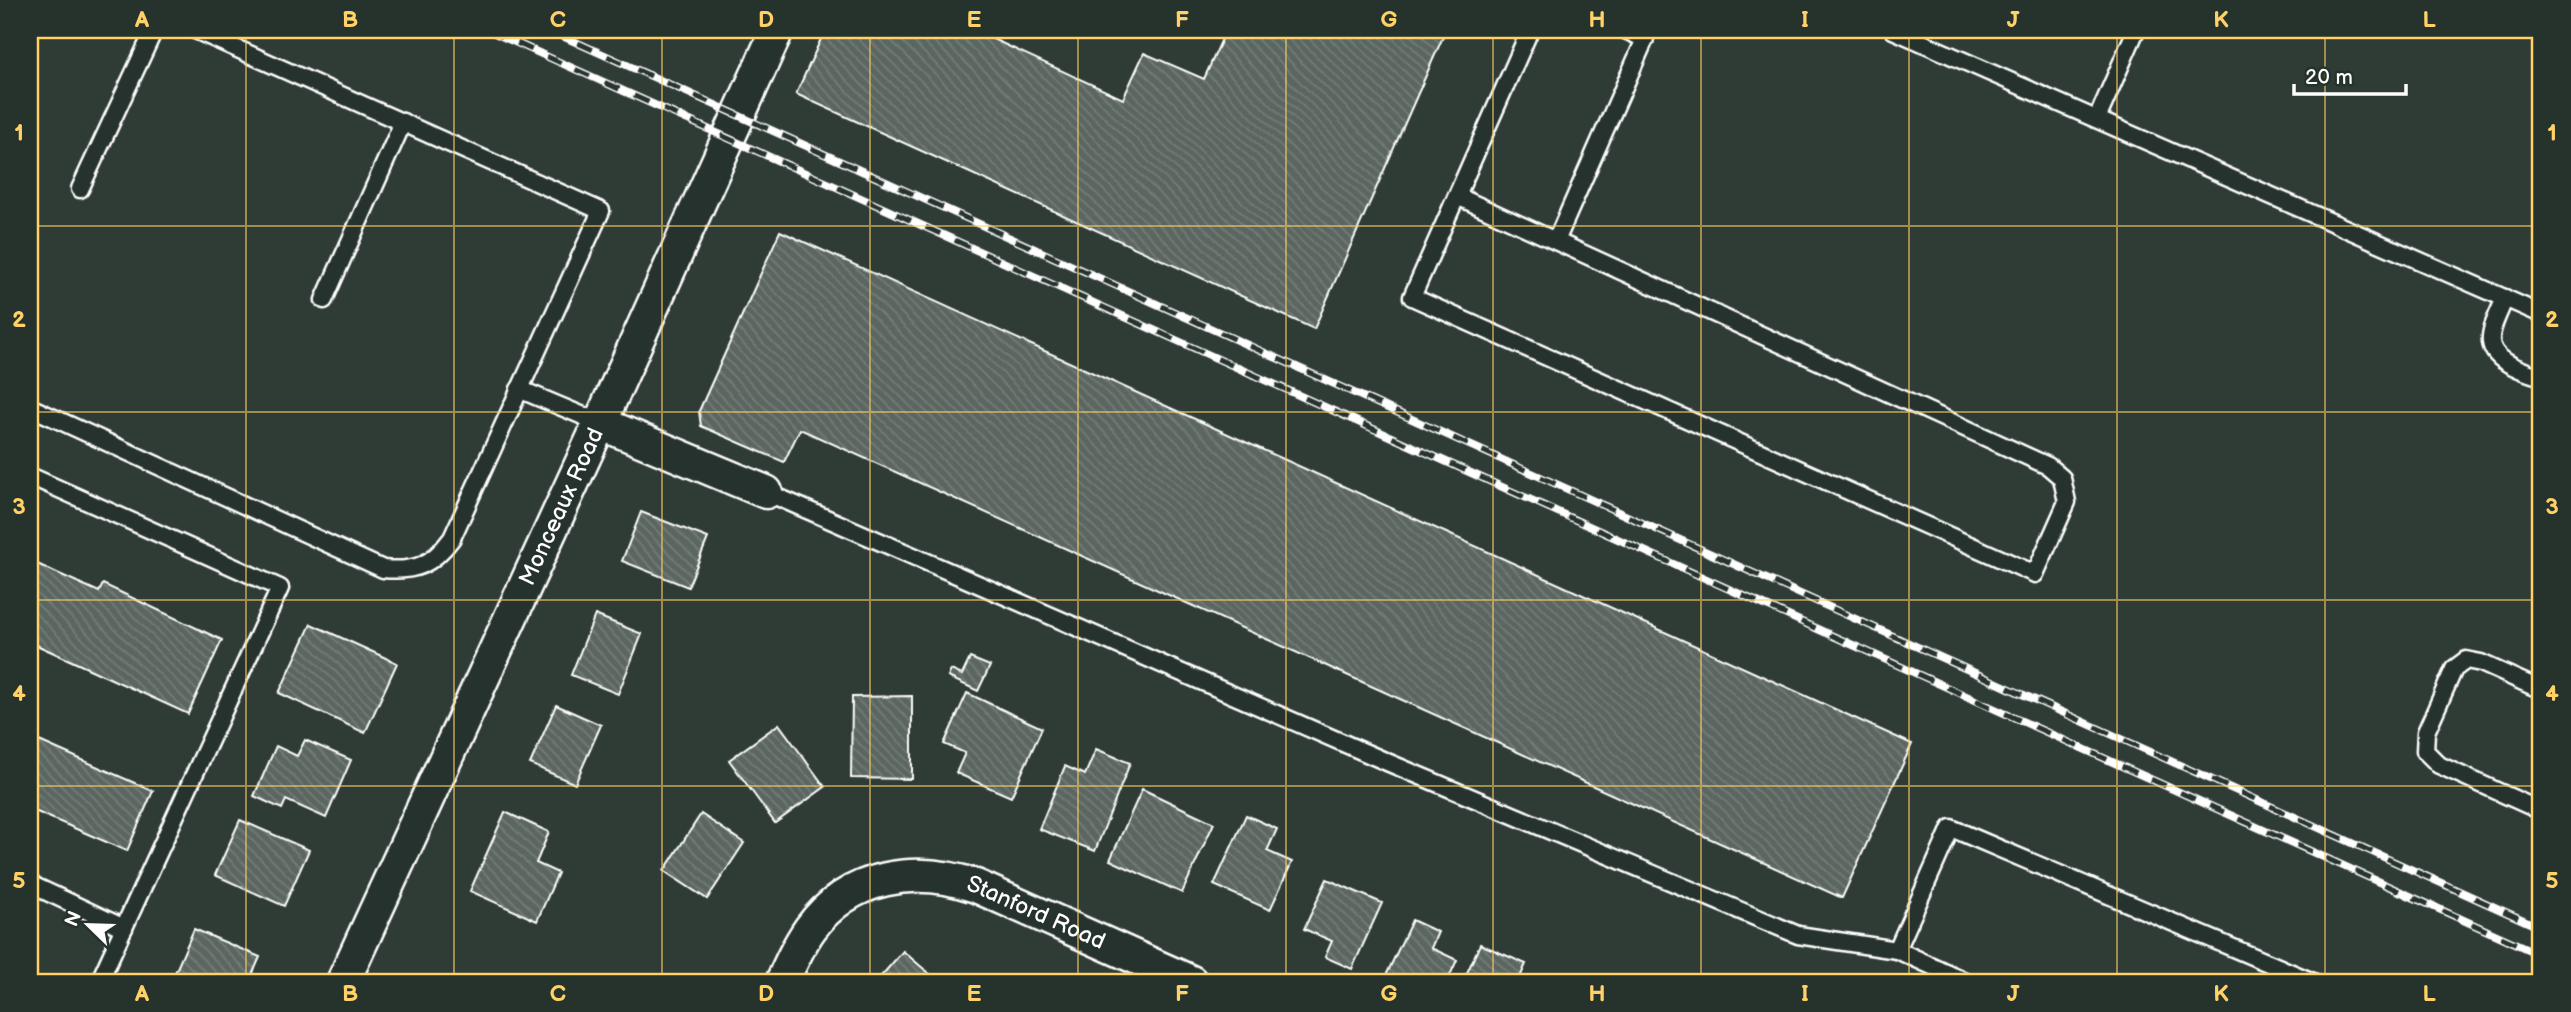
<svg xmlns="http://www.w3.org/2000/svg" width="2571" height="1012" viewBox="0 0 2571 1012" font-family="'Balsamiq Sans',sans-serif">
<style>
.building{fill:url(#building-back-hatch);stroke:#fff;stroke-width:2}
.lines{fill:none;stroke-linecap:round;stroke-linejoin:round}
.lane-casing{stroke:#fff;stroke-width:21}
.street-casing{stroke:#fff;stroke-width:37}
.lane{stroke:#26332d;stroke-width:16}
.street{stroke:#26332d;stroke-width:32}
.rail-casing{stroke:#fff;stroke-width:8}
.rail{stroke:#26332d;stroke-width:5;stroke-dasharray:16;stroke-linecap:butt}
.grid{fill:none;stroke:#ffd166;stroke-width:2;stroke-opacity:0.55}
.labels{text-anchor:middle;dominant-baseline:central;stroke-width:5;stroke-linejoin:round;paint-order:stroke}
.street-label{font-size:23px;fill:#fff;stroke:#26332d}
.neatline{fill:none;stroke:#ffd166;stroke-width:2.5}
.grid-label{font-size:23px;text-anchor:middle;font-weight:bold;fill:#ffd166}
</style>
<defs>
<pattern id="building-back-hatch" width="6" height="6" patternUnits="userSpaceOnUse" patternTransform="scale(1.75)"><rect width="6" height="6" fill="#5b6661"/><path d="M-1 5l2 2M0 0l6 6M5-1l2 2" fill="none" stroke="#747d79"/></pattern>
</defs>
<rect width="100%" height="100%" fill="#2f3b35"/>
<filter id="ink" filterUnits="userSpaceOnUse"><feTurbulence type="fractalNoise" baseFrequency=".0143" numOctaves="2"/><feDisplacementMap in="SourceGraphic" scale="14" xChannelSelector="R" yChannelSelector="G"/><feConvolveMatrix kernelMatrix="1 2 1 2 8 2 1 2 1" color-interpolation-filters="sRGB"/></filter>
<g filter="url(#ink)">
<g class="building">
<polygon points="825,30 984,30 982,34 1123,99 1144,53 1204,79 1226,30 1446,30 1314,329 796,94"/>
<polygon points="780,231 1912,744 1842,898 800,429 784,462 701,426 699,411"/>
<polygon points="641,512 708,538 688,587 622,561"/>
<polygon points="35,563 99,592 103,584 222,640 188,714 30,642 30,574"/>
<polygon points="595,615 642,634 618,694 571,675"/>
<polygon points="311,624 397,663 365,733 279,693"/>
<polygon points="970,658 990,666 978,691 948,677 951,670 962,675"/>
<polygon points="967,693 1042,728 1011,797 956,773 965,753 944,744"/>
<polygon points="912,696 912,779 851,778 852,697"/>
<polygon points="556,705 601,725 575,784 530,764"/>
<polygon points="779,724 825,787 775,823 729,760"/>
<polygon points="30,737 153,791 127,851 30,809"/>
<polygon points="305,740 351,760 326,818 286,800 282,809 254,796 276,746 297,756"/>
<polygon points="1096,749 1130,763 1095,851 1039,829 1065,766 1085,775"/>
<polygon points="1142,789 1214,823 1182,893 1110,860"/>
<polygon points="505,812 549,832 536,863 558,873 537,921 470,891"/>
<polygon points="701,814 744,843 707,899 664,871"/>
<polygon points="1246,815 1277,829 1267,851 1292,862 1270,910 1214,885"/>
<polygon points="240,820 309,850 284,906 215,875"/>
<polygon points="1327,879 1382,903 1352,969 1325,957 1332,941 1304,929"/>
<polygon points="1412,920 1438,932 1431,948 1457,960 1447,982 1389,982 1384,980"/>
<polygon points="194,929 260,957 249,982 171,982"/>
<polygon points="1480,944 1526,964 1518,982 1481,982 1466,975"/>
<polygon points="903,951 939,982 876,982"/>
</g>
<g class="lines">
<g class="lane-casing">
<g id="lane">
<polyline points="1893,30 2541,314"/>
<polyline points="2097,119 2136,30"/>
<polyline points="80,189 154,30"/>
<polyline points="1457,196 2048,466 2062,478 2067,502 2035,574 1412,297 1530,30"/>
<polyline points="1556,241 1645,39 1625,30"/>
<path d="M2505 298C2492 329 2477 349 2515 367 2524 371 2532 375 2541 376"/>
<polyline points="324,300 403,122"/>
<polyline points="519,389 600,423"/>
<path d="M30 407 383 569C416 572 432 565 452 538L601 211 195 30"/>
<polyline points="30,476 280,588 99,982"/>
<polyline points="766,492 1387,762 1798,935 1897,950 1967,982"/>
<polyline points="2541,690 2481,663 2466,660 2454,669 2426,732 2425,751 2439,765 2541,811"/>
<polyline points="30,884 124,928"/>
<polyline points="1897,950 1951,828 2313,982"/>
</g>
</g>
<g class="street-casing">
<g id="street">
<polyline points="600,423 766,492"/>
<path id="s1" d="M343 982 600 423 777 30"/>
<path id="s2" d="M782 982C790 964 798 946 810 929 849 875 916 865 976 886L1191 982"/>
</g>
</g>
<use href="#lane" class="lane"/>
<use href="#street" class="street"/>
<g class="rail-casing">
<g id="rail">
<polyline points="488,30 2541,955"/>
<polyline points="549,30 2541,928"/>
</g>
</g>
<use href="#rail" class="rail"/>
</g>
</g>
<path class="grid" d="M246 30V982M454 30V982M662 30V982M870 30V982M1078 30V982M1286 30V982M1493 30V982M1701 30V982M1909 30V982M2117 30V982M2325 30V982M30 226H2541M30 412H2541M30 600H2541M30 786H2541"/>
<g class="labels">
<g class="street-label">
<text stroke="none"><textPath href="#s1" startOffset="523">Monceaux Road</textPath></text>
<text stroke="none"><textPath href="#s2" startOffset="310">Stanford Road</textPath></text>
</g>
</g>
<rect width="2571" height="1012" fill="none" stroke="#26332d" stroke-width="77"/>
<g transform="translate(88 925) rotate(293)" stroke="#26332d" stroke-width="5" paint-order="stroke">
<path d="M0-5L12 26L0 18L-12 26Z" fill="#ffffff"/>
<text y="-10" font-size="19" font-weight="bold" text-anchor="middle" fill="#ffffff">N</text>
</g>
<path d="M2294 84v10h112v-10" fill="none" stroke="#ffffff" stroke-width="3.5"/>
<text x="2305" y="84" font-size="21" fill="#ffffff" stroke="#26332d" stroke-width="5" paint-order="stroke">20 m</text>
<rect x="38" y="38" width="2494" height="936" class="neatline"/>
<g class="grid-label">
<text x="142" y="27">A</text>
<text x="350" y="27">B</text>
<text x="558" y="27">C</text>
<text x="766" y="27">D</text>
<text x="974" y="27">E</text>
<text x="1182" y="27">F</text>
<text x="1389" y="27">G</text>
<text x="1597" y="27">H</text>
<text x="1805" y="27">I</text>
<text x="2013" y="27">J</text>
<text x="2221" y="27">K</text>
<text x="2429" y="27">L</text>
<text x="19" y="140">1</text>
<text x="2552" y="140">1</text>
<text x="19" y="327">2</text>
<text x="2552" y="327">2</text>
<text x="19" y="514">3</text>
<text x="2552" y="514">3</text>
<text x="19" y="701">4</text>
<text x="2552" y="701">4</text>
<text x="19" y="888">5</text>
<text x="2552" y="888">5</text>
<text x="142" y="1001">A</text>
<text x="350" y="1001">B</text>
<text x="558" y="1001">C</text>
<text x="766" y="1001">D</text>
<text x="974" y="1001">E</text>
<text x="1182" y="1001">F</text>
<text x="1389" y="1001">G</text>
<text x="1597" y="1001">H</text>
<text x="1805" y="1001">I</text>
<text x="2013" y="1001">J</text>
<text x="2221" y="1001">K</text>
<text x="2429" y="1001">L</text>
</g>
</svg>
